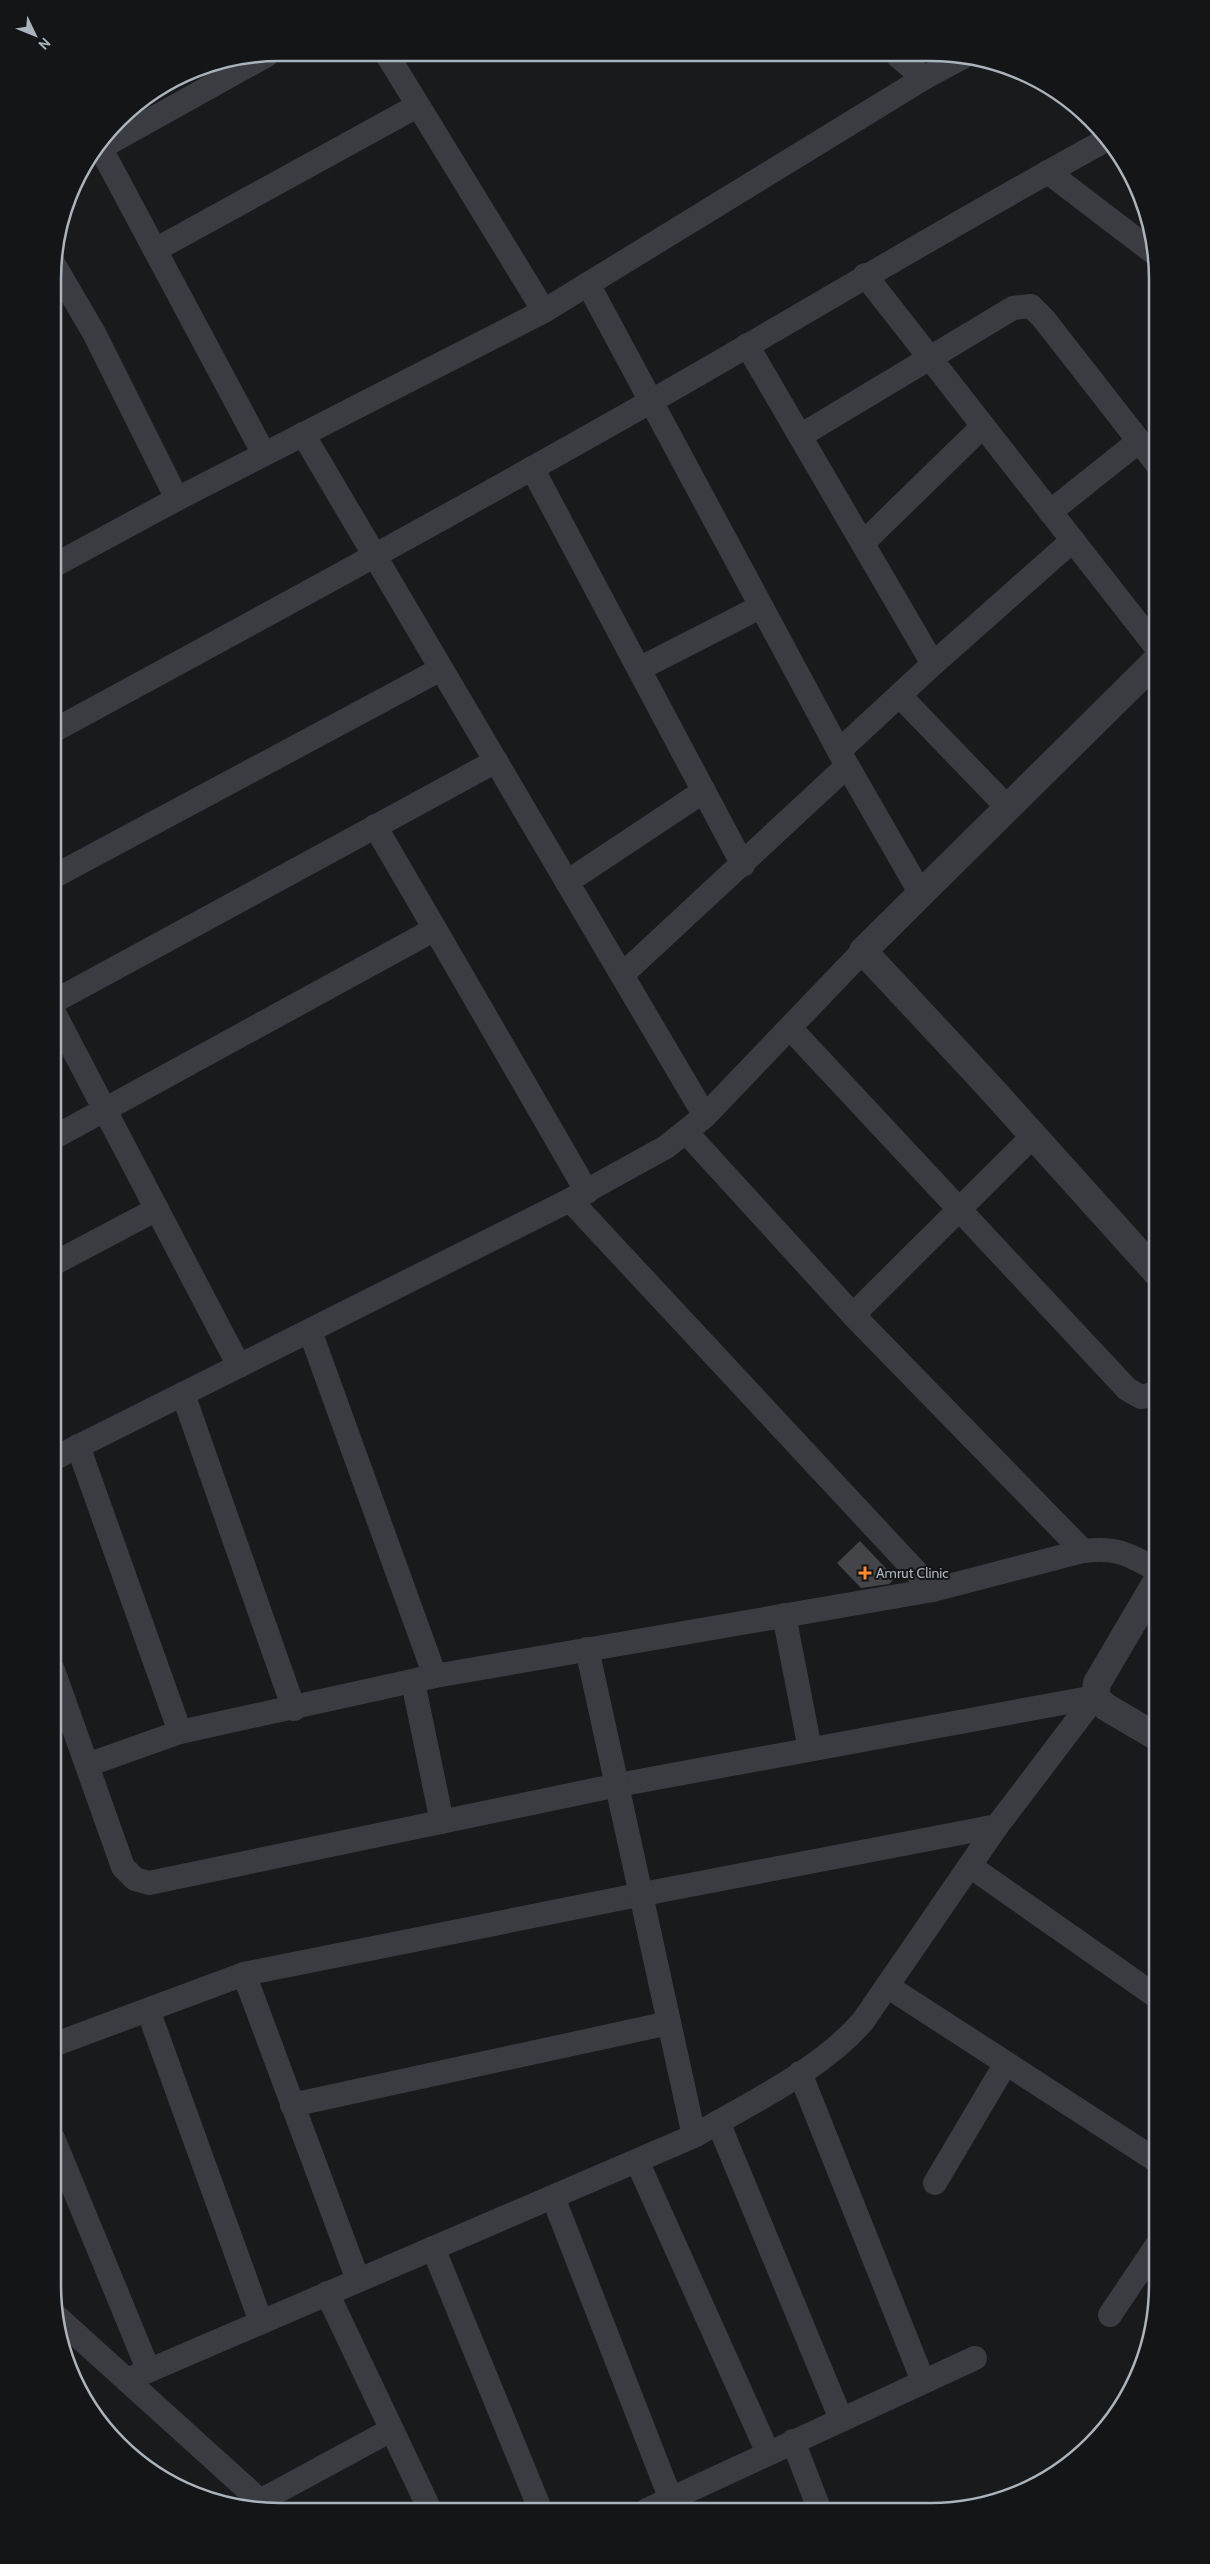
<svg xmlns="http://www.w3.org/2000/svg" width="1210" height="2564" viewBox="0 0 1210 2564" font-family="Cabin,sans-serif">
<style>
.building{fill:#434549}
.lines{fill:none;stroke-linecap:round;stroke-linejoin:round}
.minor{stroke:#3a3c41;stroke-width:24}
.tertiary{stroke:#3a3c41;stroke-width:28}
.poi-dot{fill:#ff892e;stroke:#141517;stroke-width:2}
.labels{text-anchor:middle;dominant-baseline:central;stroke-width:4;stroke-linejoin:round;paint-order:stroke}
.poi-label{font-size:14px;fill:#aab4bc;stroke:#141517;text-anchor:start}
.rim{fill:none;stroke:#aab4bc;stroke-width:2.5}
</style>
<rect width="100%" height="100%" fill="#191a1c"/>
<polygon class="building" points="860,1541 895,1578 889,1584 861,1588 837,1563"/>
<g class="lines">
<g class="minor">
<polyline points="386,53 544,311"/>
<polyline points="898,56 924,78"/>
<polyline points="100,147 264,454"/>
<polyline points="100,148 267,55"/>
<polyline points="1048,172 1154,253"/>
<polyline points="155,250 417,106"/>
<polyline points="53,263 94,333 177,499"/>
<polyline points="865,275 1157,648"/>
<polyline points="588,284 839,751 933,664 800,436 1013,308 1031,306 1043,318 1157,464"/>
<polyline points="747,345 800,436"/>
<polyline points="303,434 705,1116"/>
<polyline points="532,468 743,865"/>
<polyline points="1050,512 1139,441"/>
<polyline points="863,543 983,426"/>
<polyline points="53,566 177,499 544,311 924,78 963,57"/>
<polyline points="933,664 1073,540"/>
<polyline points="639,669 760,607"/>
<polyline points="900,696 1008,808"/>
<path d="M53 731C252 623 451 515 648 403 801 316 952 224 1106 140"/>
<polyline points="840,753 921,894"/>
<polyline points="375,826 435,929"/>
<polyline points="53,877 441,669"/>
<polyline points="567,882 704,791"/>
<polyline points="622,975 847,766"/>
<polyline points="53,1002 496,761"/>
<polyline points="53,1011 239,1366"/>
<polyline points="790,1028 1127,1389 1141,1397 1157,1393"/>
<polyline points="686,1132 853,1315 1083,1551"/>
<polyline points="53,1138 435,929 587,1192"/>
<polyline points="570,1200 933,1590"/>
<polyline points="53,1264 157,1209"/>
<polyline points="853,1315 1033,1136"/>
<polyline points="310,1331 435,1676"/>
<polyline points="183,1394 294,1709"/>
<path d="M78 1446 180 1732 435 1676 933 1590 1083 1551C1118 1547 1128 1554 1157 1570"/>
<polyline points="53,1459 570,1200 666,1147 705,1116 863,951"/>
<polyline points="784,1615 810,1749"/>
<polyline points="53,1670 123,1867 135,1879 149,1883 618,1785 1095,1697"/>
<polyline points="413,1682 442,1822"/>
<polyline points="87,1765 180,1732"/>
<polyline points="970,1866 1157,1997"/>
<polyline points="244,1974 358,2280"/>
<polyline points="887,1986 1157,2161"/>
<polyline points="148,2010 261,2322"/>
<polyline points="53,2045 244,1974 643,1894 997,1826 1095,1697"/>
<polyline points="800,2073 923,2381"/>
<polyline points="292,2105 669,2023"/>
<polyline points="718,2122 841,2419"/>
<path d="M694 2136C750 2103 821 2070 863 2021L997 1826"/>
<polyline points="53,2138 148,2369"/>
<polyline points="637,2161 768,2453"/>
<polyline points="935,2183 1006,2063"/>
<polyline points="553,2197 675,2510"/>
<polyline points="433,2248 540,2509"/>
<polyline points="327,2293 429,2508"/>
<polyline points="1110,2315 1157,2245"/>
<polyline points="57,2317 267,2507"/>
<polyline points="127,2380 694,2136 587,1649"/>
<polyline points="793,2441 820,2511"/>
<polyline points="260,2501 391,2430"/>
<polyline points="647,2510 975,2358"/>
</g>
<g class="tertiary">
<polyline points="1157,1273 986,1083 863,951 1157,660"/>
<polyline points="1157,1737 1106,1707 1095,1697 1097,1683 1157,1581"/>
</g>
</g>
<path class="poi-dot" d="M862.5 1565.5h5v5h5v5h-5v5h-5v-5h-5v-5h5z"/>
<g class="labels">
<g class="poi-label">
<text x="876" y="1573">Amrut Clinic</text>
</g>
</g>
<path d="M0 0H1210V2564H0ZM279 61H931A218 218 0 0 1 1149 279V2285A218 218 0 0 1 931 2503H279A218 218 0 0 1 61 2285V279A218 218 0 0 1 279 61Z" fill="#141517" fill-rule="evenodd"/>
<path class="rim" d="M279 61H931A218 218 0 0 1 1149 279V2285A218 218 0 0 1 931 2503H279A218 218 0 0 1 61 2285V279A218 218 0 0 1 279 61Z"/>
<g transform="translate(35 35) rotate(133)" stroke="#141517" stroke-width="4" paint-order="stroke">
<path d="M0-4L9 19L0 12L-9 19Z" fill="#aab4bc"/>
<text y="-8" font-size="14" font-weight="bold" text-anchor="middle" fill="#aab4bc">N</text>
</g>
</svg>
